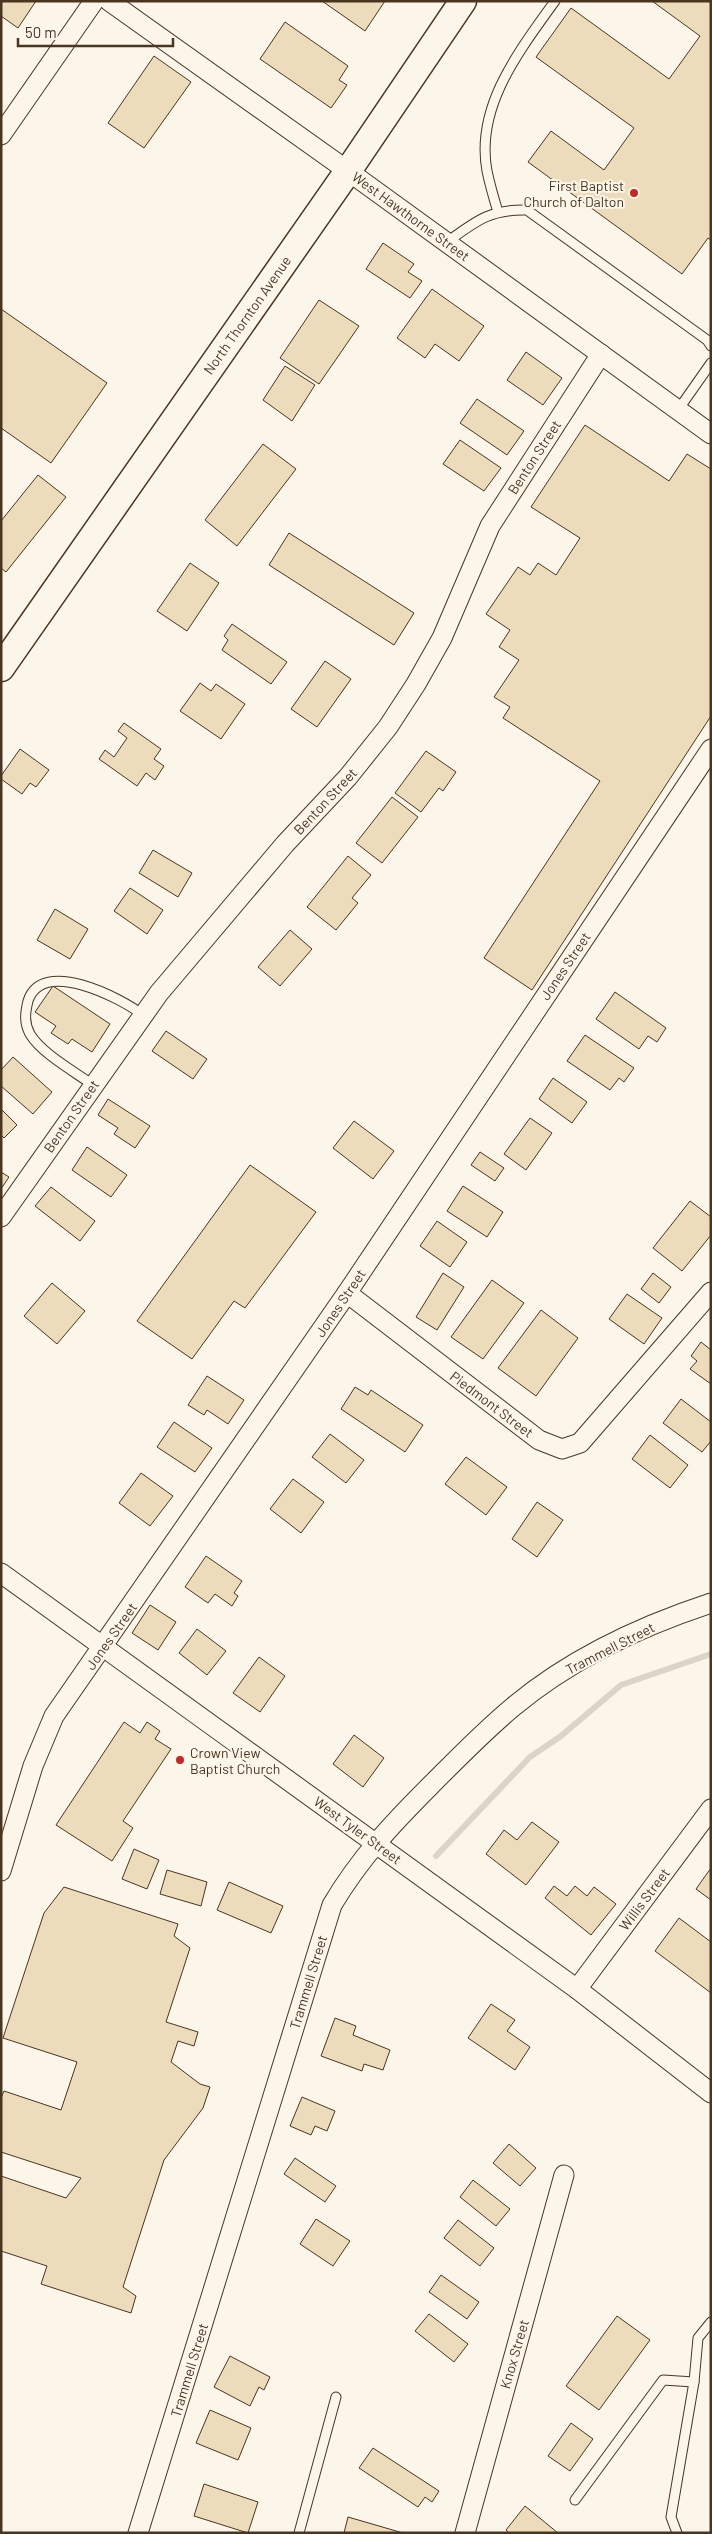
<svg xmlns="http://www.w3.org/2000/svg" width="712" height="2534" viewBox="0 0 712 2534" font-family="Barlow,sans-serif">
<style>
.lines{fill:none;stroke-linecap:round;stroke-linejoin:round}
.stream{stroke:#dcd4c6;stroke-width:6}
.building{fill:#ecdcbc;stroke:#4a3520}
.lane-casing{stroke:#4a3520;stroke-width:11}
.street-casing{stroke:#4a3520;stroke-width:21}
.secondary-casing{stroke:#4a3520;stroke-width:29}
.lane{stroke:#fbf6e9;stroke-width:9}
.street{stroke:#fbf6e9;stroke-width:19}
.secondary{stroke:#fbf6e9;stroke-width:26}
.poi-dot{fill:#c62828;stroke:#fbf6e9;stroke-width:2}
.labels{text-anchor:middle;dominant-baseline:central;stroke-width:4;stroke-linejoin:round;paint-order:stroke}
.poi-label{font-size:14px;fill:#4a3520;stroke:#fbf6e9;text-anchor:end}
.street-label{font-size:14px;fill:#4a3520;stroke:#fbf6e9}
</style>
<rect width="100%" height="100%" fill="#fbf6e9"/>
<g class="lines">
<polyline class="stream" points="436,1856 530,1757 561,1736 621,1685 711,1654"/>
</g>
<g class="building">
<polygon points="1,1 36,1 18,28 1,16"/>
<polygon points="322,1 385,1 365,31"/>
<polygon points="652,1 711,1 711,240 708,238 682,274 528,162 551,131 604,170 634,128 536,57 571,8 669,79 700,36"/>
<polygon points="285,22 348,66 339,80 347,85 331,108 260,59"/>
<polygon points="154,56 191,82 144,148 108,123"/>
<polygon points="383,243 414,264 408,272 422,281 410,298 366,269"/>
<polygon points="432,289 484,326 459,361 435,344 425,358 397,338"/>
<polygon points="319,300 359,326 319,384 280,358"/>
<polygon points="1,309 107,383 51,463 1,428"/>
<polygon points="526,352 562,378 543,405 507,380"/>
<polygon points="285,366 315,385 292,421 263,400"/>
<polygon points="477,399 524,431 507,455 460,423"/>
<polygon points="585,425 669,481 687,454 711,469 711,716 532,990 484,958 600,781 503,718 510,707 494,697 519,660 499,647 510,630 486,614 518,567 530,575 538,563 556,575 580,538 531,507"/>
<polygon points="460,440 501,468 484,491 443,464"/>
<polygon points="263,444 296,469 237,546 205,520"/>
<polygon points="38,475 66,497 6,572 1,568 1,521"/>
<polygon points="289,533 414,613 394,645 269,565"/>
<polygon points="190,563 219,583 187,631 157,611"/>
<polygon points="232,624 287,662 271,684 222,650 228,640 224,636"/>
<polygon points="325,661 351,679 317,727 291,709"/>
<polygon points="200,683 211,691 216,684 245,704 221,739 180,711"/>
<polygon points="124,723 161,749 154,759 164,766 155,780 146,773 137,786 99,759 105,750 114,757 127,738 118,731"/>
<polygon points="20,749 49,770 36,787 30,783 22,794 1,779 1,776"/>
<polygon points="426,751 456,772 443,791 439,788 421,812 395,793"/>
<polygon points="392,797 418,817 382,863 356,843"/>
<polygon points="153,850 192,873 178,897 139,873"/>
<polygon points="348,856 371,875 352,898 358,903 336,930 307,907"/>
<polygon points="130,888 163,910 147,934 114,911"/>
<polygon points="55,909 88,929 70,959 37,940"/>
<polygon points="290,930 312,949 280,986 258,967"/>
<polygon points="53,986 110,1024 92,1052 72,1039 68,1044 51,1033 56,1026 35,1012"/>
<polygon points="615,992 666,1028 657,1042 648,1036 639,1049 596,1019"/>
<polygon points="166,1031 207,1059 193,1079 152,1051"/>
<polygon points="585,1035 634,1068 624,1082 619,1078 610,1090 567,1061"/>
<polygon points="13,1057 52,1092 33,1114 1,1086 1,1070"/>
<polygon points="553,1078 587,1102 572,1123 539,1099"/>
<polygon points="108,1099 150,1126 135,1148 114,1134 118,1128 98,1115"/>
<polygon points="1,1109 17,1125 4,1138 1,1135"/>
<polygon points="530,1118 552,1133 526,1170 504,1154"/>
<polygon points="354,1121 394,1151 373,1179 333,1148"/>
<polygon points="87,1147 127,1175 111,1197 72,1170"/>
<polygon points="480,1152 504,1168 495,1181 471,1165"/>
<polygon points="250,1165 316,1212 245,1308 234,1301 192,1359 137,1321"/>
<polygon points="1,1172 9,1177 1,1189"/>
<polygon points="463,1186 503,1212 487,1237 447,1211"/>
<polygon points="51,1187 95,1221 80,1241 35,1206"/>
<polygon points="690,1201 711,1217 711,1235 682,1271 653,1248"/>
<polygon points="437,1221 467,1242 450,1267 420,1246"/>
<polygon points="443,1273 464,1287 437,1330 416,1317"/>
<polygon points="653,1273 671,1287 659,1303 641,1289"/>
<polygon points="492,1280 524,1303 483,1359 451,1337"/>
<polygon points="52,1283 85,1311 57,1344 24,1316"/>
<polygon points="627,1294 662,1318 644,1344 609,1319"/>
<polygon points="541,1310 578,1338 536,1396 498,1368"/>
<polygon points="701,1342 711,1350 711,1384 690,1369 697,1361 691,1356"/>
<polygon points="207,1376 244,1400 228,1424 207,1410 204,1415 188,1405"/>
<polygon points="355,1387 368,1395 371,1390 423,1425 405,1452 341,1409"/>
<polygon points="681,1399 711,1422 711,1441 702,1452 663,1423"/>
<polygon points="174,1422 212,1448 195,1472 157,1447"/>
<polygon points="330,1434 364,1460 346,1483 312,1457"/>
<polygon points="650,1435 688,1465 670,1488 632,1459"/>
<polygon points="466,1457 507,1487 486,1515 445,1484"/>
<polygon points="141,1473 173,1496 150,1526 119,1503"/>
<polygon points="293,1479 324,1502 301,1533 270,1509"/>
<polygon points="537,1502 563,1520 537,1557 512,1539"/>
<polygon points="206,1556 242,1581 234,1593 238,1596 232,1606 215,1594 208,1603 185,1587"/>
<polygon points="150,1605 176,1622 158,1650 132,1633"/>
<polygon points="197,1629 226,1651 207,1675 179,1653"/>
<polygon points="259,1657 285,1676 260,1712 233,1693"/>
<polygon points="124,1722 140,1733 147,1722 160,1731 155,1739 171,1749 123,1821 133,1828 112,1861 56,1825"/>
<polygon points="354,1735 384,1758 363,1787 333,1764"/>
<polygon points="532,1822 559,1842 526,1885 486,1854 504,1830 517,1840"/>
<polygon points="134,1849 159,1860 147,1889 122,1879"/>
<polygon points="711,1868 711,1900 696,1889"/>
<polygon points="167,1870 207,1882 201,1906 160,1894"/>
<polygon points="229,1882 283,1906 271,1933 217,1910"/>
<polygon points="554,1886 567,1896 575,1886 587,1896 594,1887 616,1904 591,1935 545,1898"/>
<polygon points="64,1887 178,1924 174,1936 190,1948 166,2022 198,2032 194,2046 178,2041 171,2062 200,2084 210,2087 203,2108 164,2160 123,2287 136,2296 131,2313 41,2284 47,2266 1,2251 1,2176 66,2198 81,2178 1,2152 1,2098 4,2091 61,2110 77,2062 3,2038 44,1913"/>
<polygon points="679,1918 711,1942 711,1993 655,1951"/>
<polygon points="491,2004 515,2020 507,2031 530,2047 515,2070 468,2038"/>
<polygon points="335,2018 356,2026 353,2035 390,2050 383,2070 364,2064 362,2071 321,2056"/>
<polygon points="302,2097 335,2111 327,2131 315,2126 311,2135 290,2126"/>
<polygon points="509,2144 536,2168 520,2186 493,2163"/>
<polygon points="295,2158 336,2186 325,2202 284,2174"/>
<polygon points="473,2180 510,2209 496,2226 460,2197"/>
<polygon points="316,2219 350,2241 333,2266 300,2244"/>
<polygon points="458,2220 494,2248 480,2266 444,2238"/>
<polygon points="441,2275 479,2302 467,2319 429,2292"/>
<polygon points="429,2314 468,2344 454,2362 415,2331"/>
<polygon points="617,2316 650,2340 599,2410 566,2386"/>
<polygon points="230,2356 270,2377 264,2390 259,2387 250,2406 214,2387"/>
<polygon points="210,2410 251,2428 238,2460 196,2443"/>
<polygon points="571,2423 593,2439 570,2471 548,2456"/>
<polygon points="373,2448 439,2491 432,2502 425,2497 418,2507 359,2468"/>
<polygon points="204,2484 258,2502 248,2533 194,2516"/>
<polygon points="525,2506 558,2533 509,2533 506,2530"/>
<polygon points="348,2517 403,2533 344,2533"/>
</g>
<g class="lines">
<g class="lane-casing">
<g id="lane">
<path d="M498 212C494 199 490 185 487 171 475 106 520 50 555 1"/>
<path d="M447 242C476 221 490 209 527 210L707 340 711 346"/>
<polyline points="678,410 711,363"/>
<path d="M93 1085C75 1072 41 1053 30 1034 24 1023 25 1013 28 1001 42 957 121 998 143 1015"/>
<polyline points="575,2500 663,2380 694,2382"/>
<polyline points="299,2533 336,2397"/>
<polyline points="677,2533 671,2517 694,2382 698,2338 711,2322"/>
</g>
</g>
<g class="street-casing">
<g id="street">
<polyline points="109,1 348,171 711,434"/>
<polyline points="1,135 94,1"/>
<polyline points="1,1217 159,993 285,844 348,777 388,727 416,684 442,638 490,526 601,354"/>
<polyline points="347,1293 539,1440 562,1449 580,1443 711,1292"/>
<polyline points="1,1573 577,1989 711,2093"/>
<polyline points="1,1871 33,1766 54,1716 347,1293 711,749"/>
<polyline points="577,1989 711,1809"/>
<path d="M138 2533 332 1905C360 1858 392 1824 431 1785 458 1758 484 1731 513 1707 570 1659 641 1626 711 1603"/>
<polyline points="465,2533 564,2175"/>
</g>
</g>
<g class="secondary-casing">
<polyline id="secondary" points="1,668 348,171 463,1"/>
</g>
<use href="#lane" class="lane"/>
<use href="#street" class="street"/>
<use href="#secondary" class="secondary"/>
</g>
<g class="poi-dot">
<circle cx="634" cy="193" r="5"/>
<circle cx="180" cy="1760" r="5"/>
</g>
<g class="labels">
<g class="poi-label">
<text x="624" y="185">First Baptist<tspan x="624" dy="16">Church of Dalton</tspan></text>
<text x="190" y="1752" text-anchor="start">Crown View<tspan x="190" dy="16">Baptist Church</tspan></text>
</g>
<g class="street-label">
<text transform="translate(411 216) rotate(36)">West Hawthorne Street</text>
<text transform="translate(247 315) rotate(-55)">North Thornton Avenue</text>
<text transform="translate(534 457) rotate(-57)">Benton Street</text>
<text transform="translate(325 801) rotate(-47)">Benton Street</text>
<text transform="translate(565 966) rotate(-56)">Jones Street</text>
<text transform="translate(71 1116) rotate(-55)">Benton Street</text>
<text transform="translate(340 1303) rotate(-56)">Jones Street</text>
<text transform="translate(492 1404) rotate(37)">Piedmont Street</text>
<text transform="translate(111 1636) rotate(-55)">Jones Street</text>
<text transform="translate(610 1648) rotate(-27)">Trammell Street</text>
<text transform="translate(358 1830) rotate(36)">West Tyler Street</text>
<text transform="translate(644 1899) rotate(-53)">Willis Street</text>
<text transform="translate(308 1982) rotate(-73)">Trammell Street</text>
<text transform="translate(514 2354) rotate(-74)">Knox Street</text>
<text transform="translate(189 2370) rotate(-73)">Trammell Street</text>
</g>
</g>
<rect width="712" height="2534" fill="none" stroke="#4a3520" stroke-width="5"/>
<path d="M18 38v8h155v-8" fill="none" stroke="#4a3520" stroke-width="2.5"/>
<text x="25" y="38" font-size="15" fill="#4a3520" stroke="#fbf6e9" stroke-width="4" paint-order="stroke">50 m</text>
</svg>
